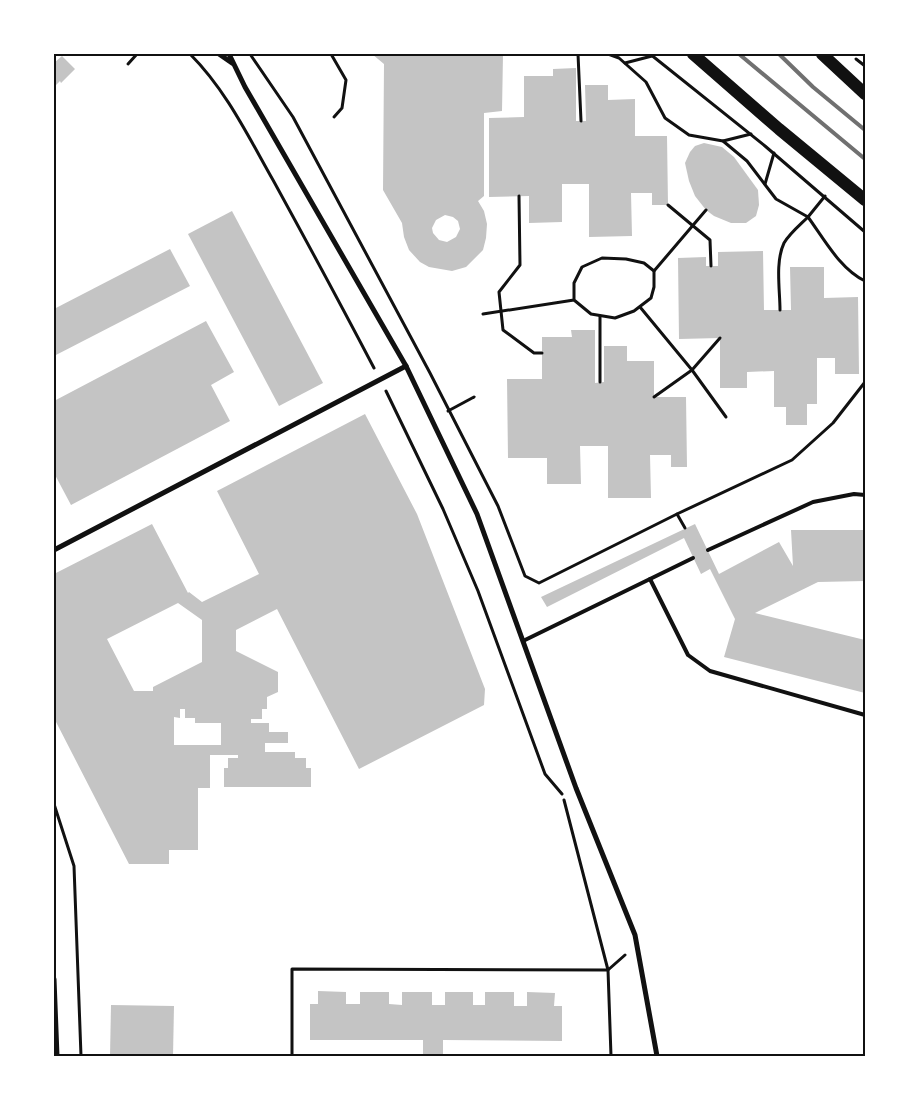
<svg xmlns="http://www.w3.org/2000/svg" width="919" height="1110" viewBox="0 0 919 1110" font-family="Figtree,sans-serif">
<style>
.building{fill:#c4c4c4;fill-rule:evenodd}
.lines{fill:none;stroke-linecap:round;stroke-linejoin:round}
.path{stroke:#111;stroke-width:3}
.service{stroke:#111;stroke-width:4}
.minor{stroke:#111;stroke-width:5}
.primary{stroke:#111;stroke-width:12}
.rail{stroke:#707070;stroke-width:4}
.neatline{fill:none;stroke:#111;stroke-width:2}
</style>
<rect width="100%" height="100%" fill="#fff"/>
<g class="building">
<path d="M372 54H503L502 111 484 113V196L478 201 484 211 487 224 486 238 483 250 466 267 452 271 429 267 420 262 409 250 404 237 402 223 383 190 384 64ZM445 215 453 217 458 221 460 229 456 237 447 242 439 240 433 233 432 228 436 220Z"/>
<polygon points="62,56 75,69 61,83 60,81 54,87 54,63"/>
<polygon points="576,68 576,121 586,121 585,85 608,85 608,100 635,99 635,136 667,136 668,205 652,205 652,193 631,193 632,236 589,237 589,184 562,184 562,222 529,223 529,196 489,197 489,118 524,117 524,76 553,76 553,69"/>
<polygon points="704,143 722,147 734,157 758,190 759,205 756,216 746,223 731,223 714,216 706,210 695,196 689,181 685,163 690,152 695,146"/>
<polygon points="232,211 323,383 279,406 188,234"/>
<polygon points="170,249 190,286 54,356 54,309"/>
<polygon points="763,251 764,310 791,310 790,267 824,267 824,298 858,297 859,374 835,374 835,358 817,358 817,404 807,404 807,425 786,425 786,407 774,407 774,371 747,372 747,388 720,388 720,338 679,339 678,258 706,257 706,266 718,266 718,252"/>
<polygon points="206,321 234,372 211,385 230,421 71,505 54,473 54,401"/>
<polygon points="571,330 595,330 595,383 604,382 604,346 627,346 627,361 654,361 654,397 686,397 687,467 671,467 671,455 650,455 651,498 608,498 608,446 580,446 581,484 547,484 547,458 508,458 507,379 542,379 542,337 572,337"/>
<path d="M365 414 417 514 485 689 484 705 359 769 277 609 236 630V651L278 672V692L267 697V709H262V719H251V723H269V732H288V743H265V752H295V758H306V768H311V787H224V768H228V758H238V755H210V788H198V850H169V864H129L54 718V574L152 524 188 593 189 592 202 602 259 574 217 491ZM178 603 202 620V662L153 687V691H134L107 639ZM180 709H185V718H195V723H221V745H174V717L180 718Z"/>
<polygon points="695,524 719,574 779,542 793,566 791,530 865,530 865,581 818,582 755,613 865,640 865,693 724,657 735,619 710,569 701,574 684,538 547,607 541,597"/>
<polygon points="318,991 346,992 346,1004 360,1004 360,992 389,992 389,1004 402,1005 402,992 432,992 432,1005 445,1005 445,992 473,992 473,1005 485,1005 485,992 514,992 514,1006 527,1006 527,992 555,993 554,1006 562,1006 562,1041 443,1040 443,1056 423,1056 423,1040 310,1040 310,1004 318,1004"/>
<polygon points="111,1005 174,1006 173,1056 110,1056"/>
</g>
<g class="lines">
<g class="path">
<path d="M190 54C226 90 248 136 273 180 307 242 341 305 374 368"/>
<polyline points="250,54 293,117 430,373 498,506 525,576 539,583 677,514 792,460 833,423 865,382"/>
<polyline points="331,54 346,80 342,108 334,117"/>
<polyline points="578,54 581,121"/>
<polyline points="608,54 619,58 646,82 665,118 689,135 723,141 747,161 776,199 808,217 825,196"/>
<polyline points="650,54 765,146 865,232"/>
<polyline points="856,59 865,66"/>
<polyline points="625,63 652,56"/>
<polyline points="128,64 137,54"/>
<polyline points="723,141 751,134"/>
<polyline points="765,184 774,153"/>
<polyline points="519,196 520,265 499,292 503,330 534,353 542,353"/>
<polyline points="668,205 710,240 711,266"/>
<polyline points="654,271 706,210"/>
<polyline points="640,307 692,370 726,417"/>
<path d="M780 310C780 290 775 262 784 243 790 233 800 225 808 217 824 239 840 269 865 281"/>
<polyline points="483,314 574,300 574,283 582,267 602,258 626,259 644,263 654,271 654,287 651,298 634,311 615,318 591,314 574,300"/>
<polyline points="600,382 600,316"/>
<polyline points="386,391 443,509 478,591 545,774 562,794"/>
<polyline points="654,397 692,370 720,338"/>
<polyline points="448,411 474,397"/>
<polyline points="677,514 685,528"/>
<polyline points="564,800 608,970 611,1056"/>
<polyline points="54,804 74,866 81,1056"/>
<polyline points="292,1056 292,969 608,970 625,955"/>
</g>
<g class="service">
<polyline points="708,550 813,502 854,494 865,495"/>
<polyline points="650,579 688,655 710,671 865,715"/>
<polyline points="523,641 693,558"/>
</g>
<g class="minor">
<polyline points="219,54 232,63"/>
<polyline points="229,54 245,87 406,366 477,514 576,788 635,935 657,1056"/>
<polyline points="54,550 406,366"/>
<polyline points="54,979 57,1056"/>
</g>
<g class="primary">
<polyline points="693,54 779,129 865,200"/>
<polyline points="822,54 865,94"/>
</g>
<g class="rail">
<polyline points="739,54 865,159"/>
<polyline points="779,54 813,87 865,130"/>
</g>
</g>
<rect width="919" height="1110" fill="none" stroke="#ffffff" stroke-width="110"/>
<rect x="55" y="55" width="809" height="1000" class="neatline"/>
</svg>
